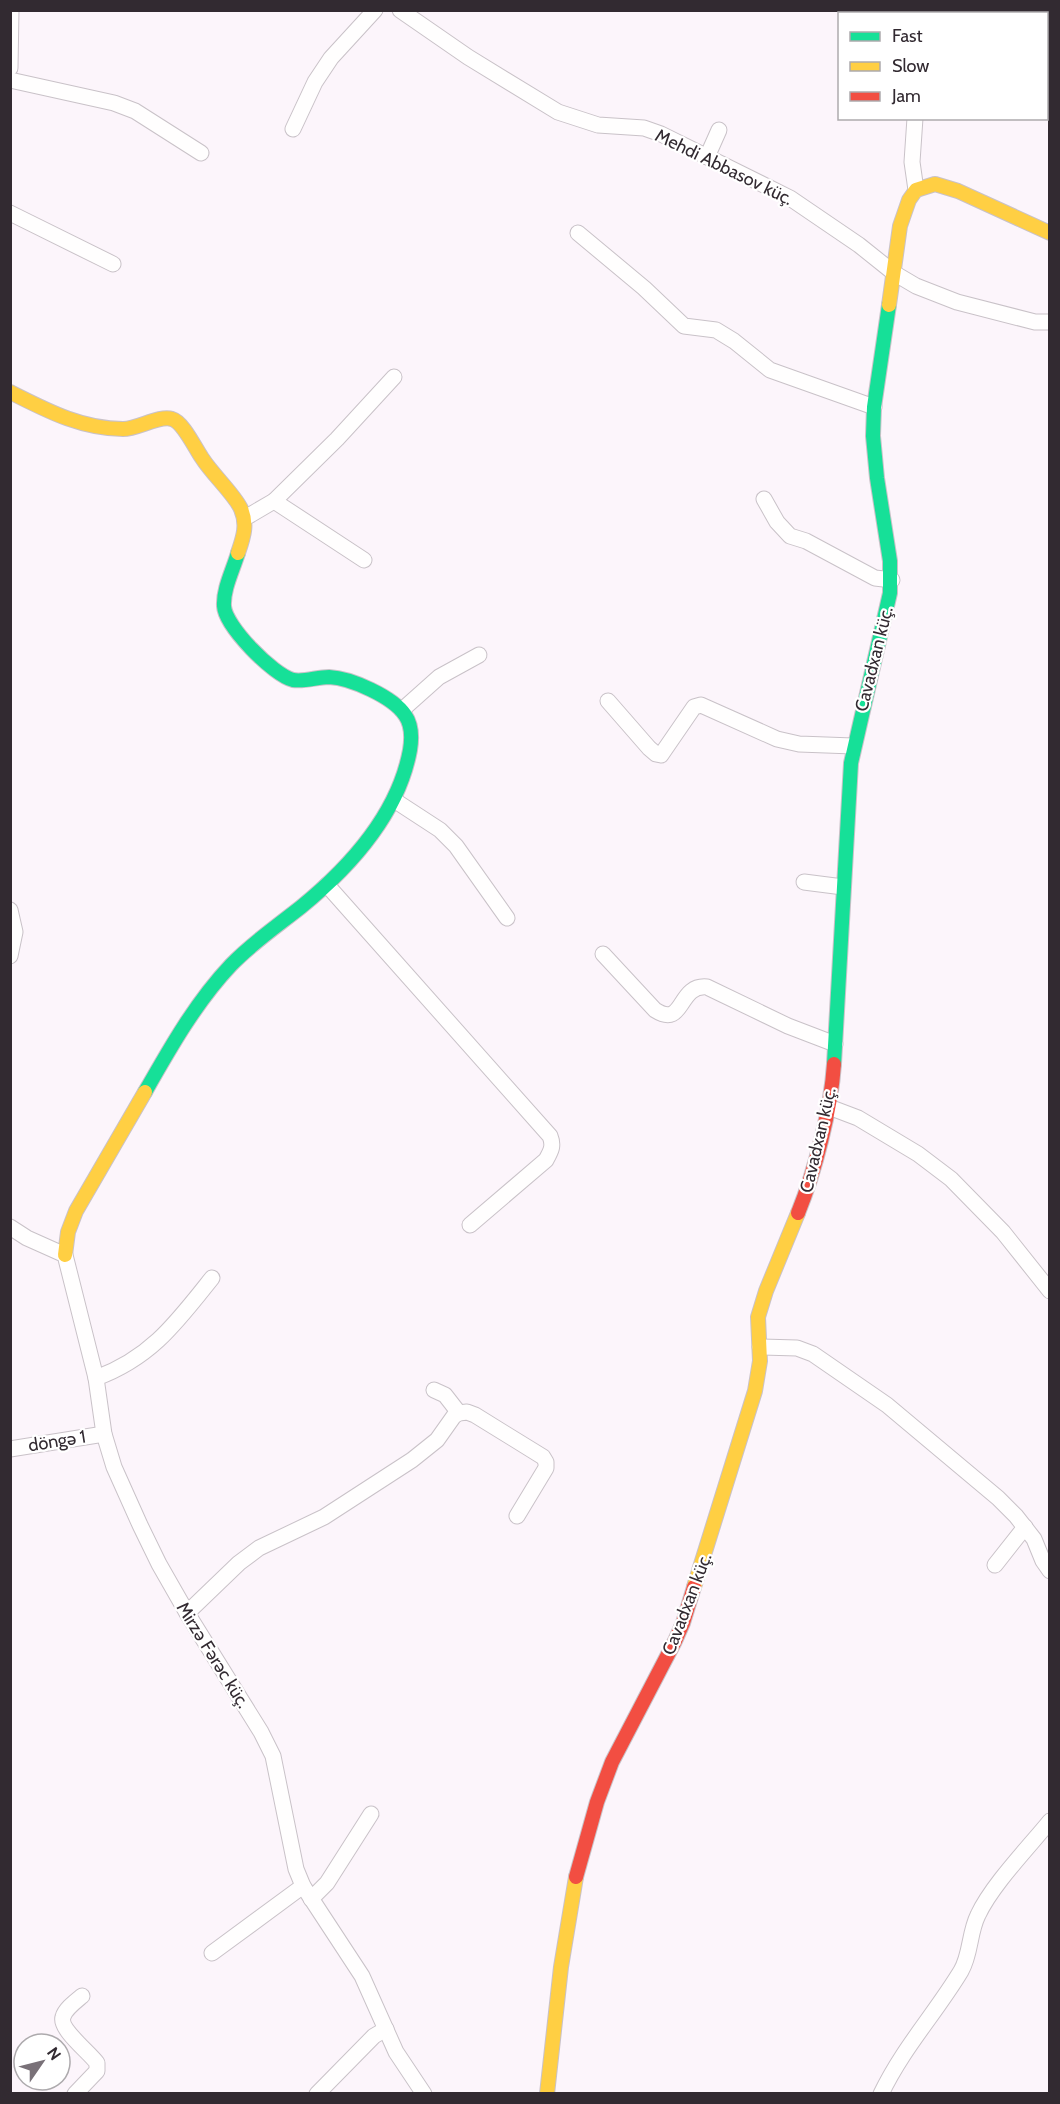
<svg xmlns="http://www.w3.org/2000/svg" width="1060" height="2104" viewBox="0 0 1060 2104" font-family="Cabin,sans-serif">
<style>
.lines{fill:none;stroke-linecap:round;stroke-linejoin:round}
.street-casing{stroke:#c9c2c8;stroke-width:17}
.fast-casing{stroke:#c9c2c8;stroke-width:16}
.slow-casing{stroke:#c9c2c8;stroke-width:16}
.jam-casing{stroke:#c9c2c8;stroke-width:16}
.street{stroke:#fffefe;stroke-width:15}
.fast{stroke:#16e098;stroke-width:14}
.slow{stroke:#ffcf43;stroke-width:14}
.jam{stroke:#f24e42;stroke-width:14}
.labels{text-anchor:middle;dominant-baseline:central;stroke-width:4.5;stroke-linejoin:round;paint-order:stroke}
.street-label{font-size:18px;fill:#322a31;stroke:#fff}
</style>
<rect width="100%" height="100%" fill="#fcf5fb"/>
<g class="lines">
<g class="street-casing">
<g id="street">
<polyline points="400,10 468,57 558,112 598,125 644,128 661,134 790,198 859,245 894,273 916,286 957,302 1035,322 1050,322"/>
<polyline points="931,14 932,10"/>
<polyline points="10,68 11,10"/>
<polyline points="10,80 114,103 135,111 201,153"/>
<polyline points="915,118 912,162 916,190"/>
<polyline points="293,129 315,82 331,58 375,10"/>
<polyline points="707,157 719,130"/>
<polyline points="10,213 113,264"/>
<polyline points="578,233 644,288 684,326 716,330 734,341 770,370 874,407"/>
<polyline points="764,499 777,522 790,536 806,541 875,578 892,580"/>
<polyline points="274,501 364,560"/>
<polyline points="245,518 274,501 337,439 394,377"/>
<polyline points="608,701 649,748 656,754 661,755 694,707 701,705 777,739 799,744 853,746"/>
<polyline points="402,710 439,677 479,655"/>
<polyline points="394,800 440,830 456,846 507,918"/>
<polyline points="804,882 843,887"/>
<path d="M327 885 550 1136C554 1146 551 1151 546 1160L470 1225"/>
<polyline points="10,910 15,932 10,956"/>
<path d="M603 954 655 1010C685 1029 677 984 707 987L788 1026 835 1044"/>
<polyline points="829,1107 858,1118 918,1154 951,1179 1003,1232 1050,1291"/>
<polyline points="10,1227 27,1238 65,1255 96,1378 104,1434 114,1467 140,1525 159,1564 187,1613 261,1732 273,1756 296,1869 303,1886 362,1976 396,2052 424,2094"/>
<polyline points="760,1347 797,1348 813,1354 887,1405 998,1498 1016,1516 1034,1539 1043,1561 1050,1571"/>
<path d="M96 1378C151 1358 177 1322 212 1278"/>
<polyline points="434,1390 445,1395 459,1413"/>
<polyline points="10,1449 104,1434"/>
<polyline points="995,1565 1025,1527"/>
<polyline points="187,1613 239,1563 259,1548 324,1517 412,1460 437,1440 454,1416 459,1413 467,1412 475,1415 543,1457 546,1462 546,1468 517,1516"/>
<polyline points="311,1899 327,1883 371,1814"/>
<polyline points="212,1953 303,1886"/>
<path d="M75 2094 97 2071V2063C89 2052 59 2029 63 2017 65 2009 76 2001 82 1996"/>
<polyline points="317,2094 374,2036 386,2029"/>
<path d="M881 2094C903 2048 935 2014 961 1971 971 1954 969 1933 978 1915 992 1885 1028 1848 1050 1821"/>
</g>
</g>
<g class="fast-casing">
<g id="fast">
<polyline points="834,1064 851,763 890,593 890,561 877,478 873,436 874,407 889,305"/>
<path d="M145 1092C170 1048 196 1002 231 965 252 943 277 926 301 907 350 867 398 815 410 750 412 738 412 725 405 715 393 697 351 678 329 677 317 677 305 682 293 680 273 675 225 626 224 606 223 589 233 570 238 553"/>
</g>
</g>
<g class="slow-casing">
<g id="slow">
<polyline points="889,305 900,226 909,200 916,190 935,184 958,191 1050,233"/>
<path d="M10 392C46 410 81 429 123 429 138 429 159 415 172 419 183 422 195 448 202 458 212 474 235 495 241 509 248 525 243 538 238 553"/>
<polyline points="65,1255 68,1232 76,1211 145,1092"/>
<polyline points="694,1587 755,1391 760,1361 758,1317 766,1291 798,1213"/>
<polyline points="547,2094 561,1967 576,1877"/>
</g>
</g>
<g class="jam-casing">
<g id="jam">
<path d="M798 1213C815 1171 831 1110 834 1064"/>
<polyline points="576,1877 597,1802 612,1762 675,1641 683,1623 694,1587"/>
</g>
</g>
<use href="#street" class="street"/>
<use href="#fast" class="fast"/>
<use href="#slow" class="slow"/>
<use href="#jam" class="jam"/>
</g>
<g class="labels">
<g class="street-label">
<text transform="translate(724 167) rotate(26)">Mehdi Abbasov küç.</text>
<text transform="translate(874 659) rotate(-76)">Cavadxan küç.</text>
<text transform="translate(818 1140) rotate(-77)">Cavadxan küç.</text>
<text transform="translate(57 1441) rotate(-9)">döngə 1</text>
<text transform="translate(687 1604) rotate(-69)">Cavadxan küç.</text>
<text transform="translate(213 1655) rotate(58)">Mirzə Fərəc küç.</text>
</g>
</g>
<rect width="1060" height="2104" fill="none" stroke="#322a31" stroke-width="24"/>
<rect x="838" y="12" width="210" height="108" fill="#ffffff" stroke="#adaaad" stroke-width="1.5"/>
<rect x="850" y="32" width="30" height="9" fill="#16e098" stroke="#adaaad" stroke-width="1.5"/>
<text x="892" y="42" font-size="18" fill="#322a31">Fast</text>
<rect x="850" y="62" width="30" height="9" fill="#ffcf43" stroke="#adaaad" stroke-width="1.5"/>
<text x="892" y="72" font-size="18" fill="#322a31">Slow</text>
<rect x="850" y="92" width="30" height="9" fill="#f24e42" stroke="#adaaad" stroke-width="1.5"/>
<text x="892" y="102" font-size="18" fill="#322a31">Jam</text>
<g transform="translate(42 2062) rotate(55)"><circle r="28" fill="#ffffff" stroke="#adaaad" stroke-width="1.5"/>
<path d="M0-4.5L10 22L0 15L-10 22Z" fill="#797178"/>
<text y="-9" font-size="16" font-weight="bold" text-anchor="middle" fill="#322a31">N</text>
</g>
</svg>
